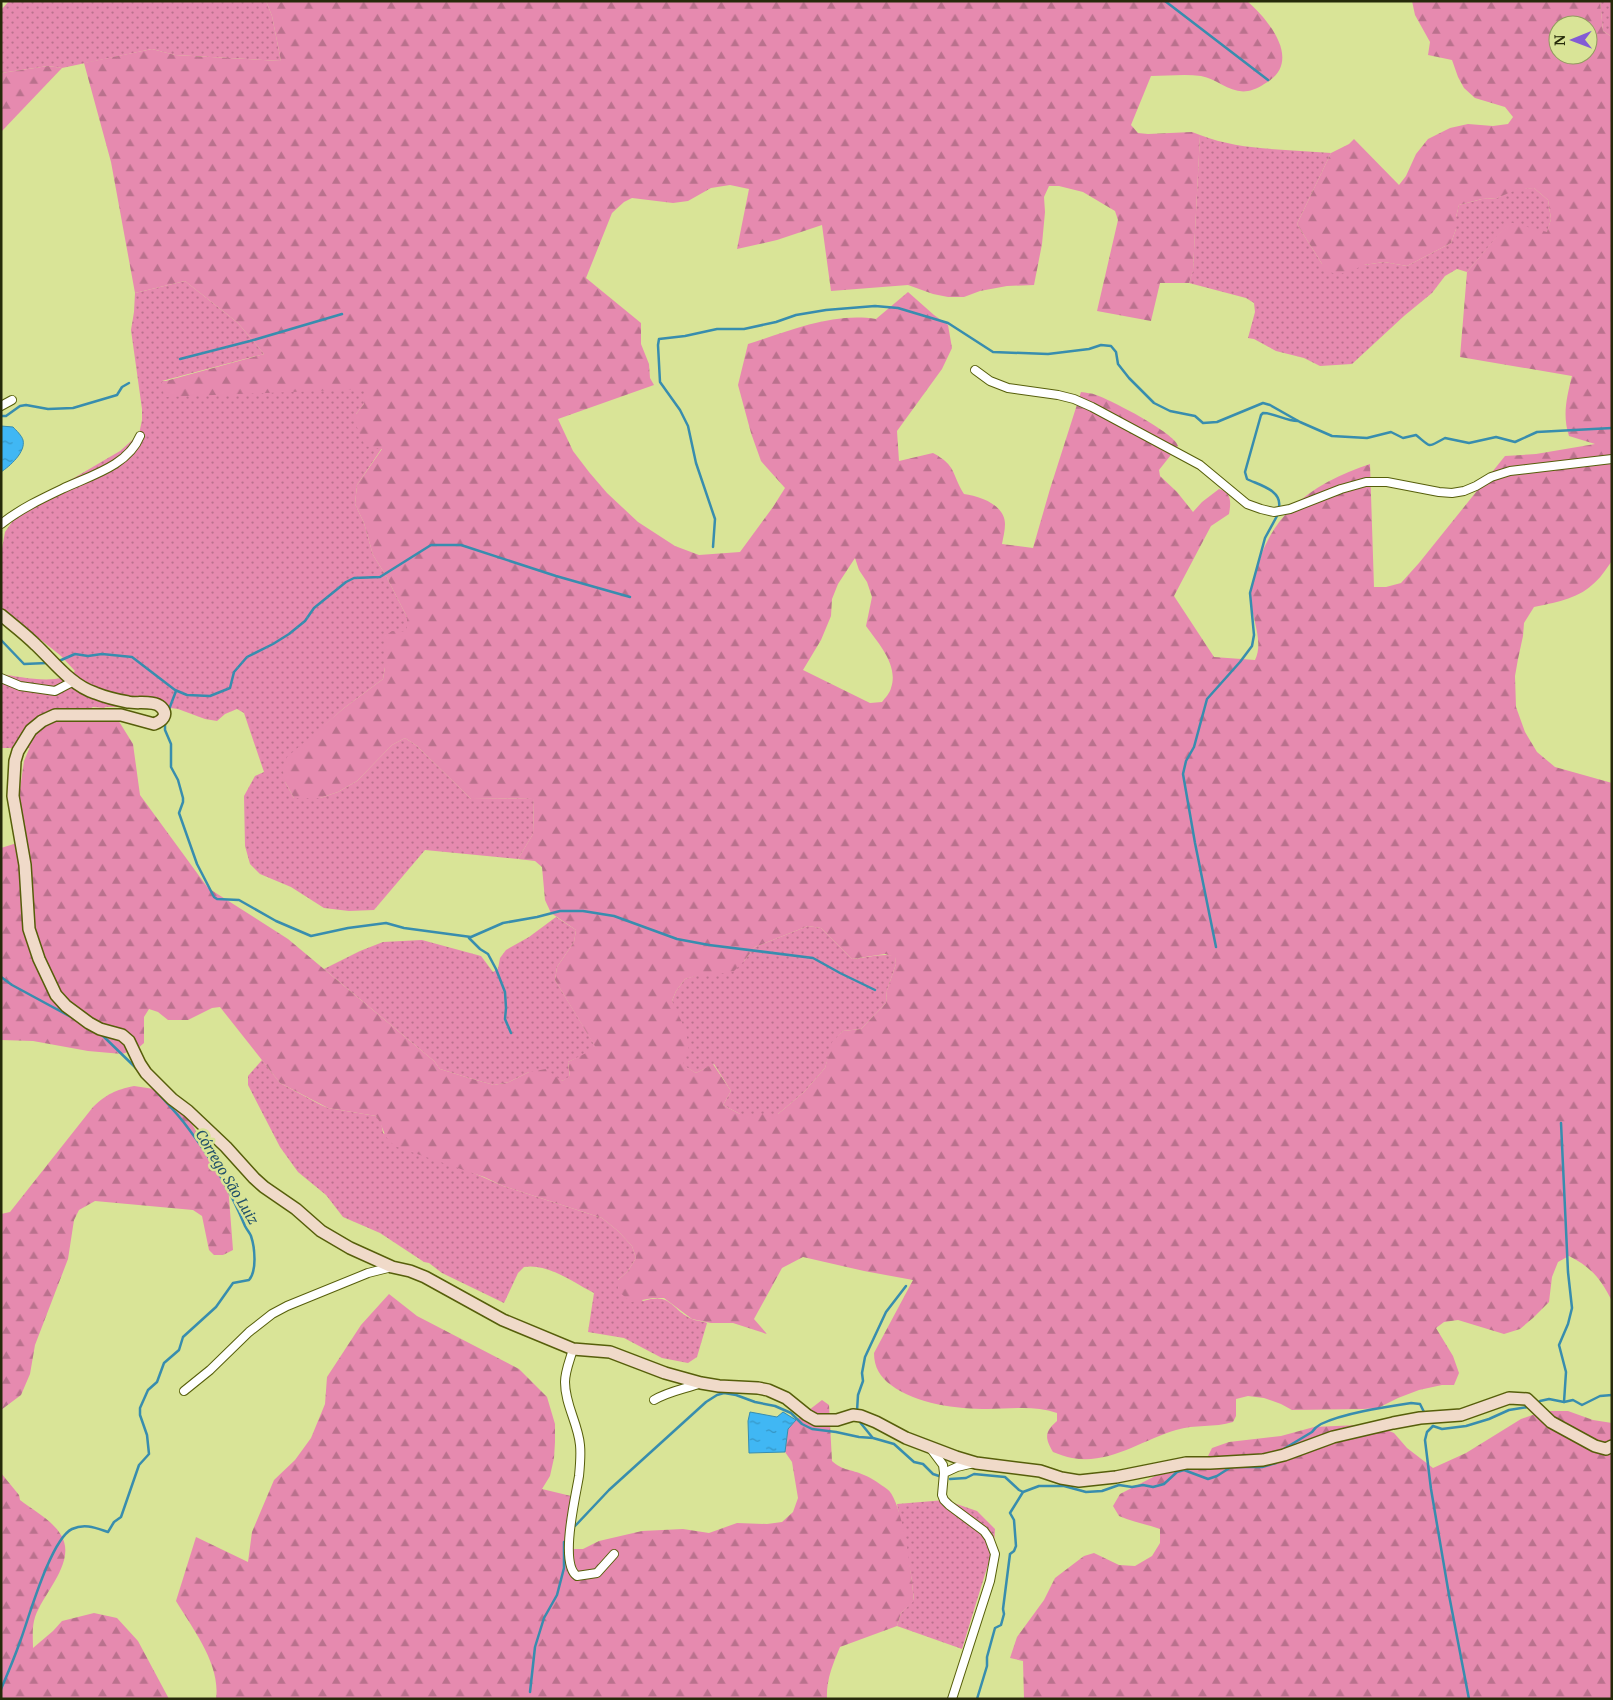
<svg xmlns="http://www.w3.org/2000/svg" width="1613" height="1700" viewBox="0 0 1613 1700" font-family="Merriweather,serif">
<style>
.grass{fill:url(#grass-dots)}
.forest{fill:url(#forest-firs);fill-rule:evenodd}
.water{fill:url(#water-ripples);stroke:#388dae}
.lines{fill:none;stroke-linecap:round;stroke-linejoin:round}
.stream{stroke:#388dae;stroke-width:2.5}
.street-casing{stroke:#565e0a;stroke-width:10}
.secondary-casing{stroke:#565e0a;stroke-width:14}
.street{stroke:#fff;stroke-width:8}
.secondary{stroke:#f0dac9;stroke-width:11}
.labels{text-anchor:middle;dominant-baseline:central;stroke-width:5;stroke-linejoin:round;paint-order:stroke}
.water-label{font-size:14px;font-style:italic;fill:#22516a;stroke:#d9e497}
</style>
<defs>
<pattern id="grass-dots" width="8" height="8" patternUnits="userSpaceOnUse" patternTransform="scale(1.25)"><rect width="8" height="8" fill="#e68aaf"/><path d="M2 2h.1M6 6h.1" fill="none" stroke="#ba718d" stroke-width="1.8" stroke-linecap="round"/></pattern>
<pattern id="forest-firs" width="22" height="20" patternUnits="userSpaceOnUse" patternTransform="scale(1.25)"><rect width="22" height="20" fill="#e68aaf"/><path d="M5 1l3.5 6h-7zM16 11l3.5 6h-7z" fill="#ba718d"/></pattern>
<pattern id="water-ripples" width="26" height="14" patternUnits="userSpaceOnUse" patternTransform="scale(1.25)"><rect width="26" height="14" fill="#40b7f4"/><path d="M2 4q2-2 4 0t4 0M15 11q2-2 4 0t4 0" fill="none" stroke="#3595c4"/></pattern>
</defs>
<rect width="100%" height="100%" fill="#d9e497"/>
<g class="grass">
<polygon points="9,1 266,1 272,16 281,61 175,55 152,49 62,68 48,66 1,73 1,10"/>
<polygon points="1600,1 1612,1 1612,37 1603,31"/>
<path d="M1200 135C1241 151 1288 149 1331 153L1297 224 1322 264 1364 265 1384 262 1407 266 1451 243 1456 229V217L1459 205 1482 199 1497 198 1516 189 1534 188 1548 200 1551 219 1547 233 1509 223 1467 272 1457 269 1445 276 1432 293 1404 316 1352 364 1320 366 1304 358 1276 351 1254 339 1248 338 1255 312 1254 303 1246 298 1189 283 1193 270Z"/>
<path d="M185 281 238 323 264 354 162 381 364 389V404L356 414 382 448 357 485 355 504 364 523 373 555 385 574 407 617V632L385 636V667L383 679 344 708 325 725 285 782 294 798H320L338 792 357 781 392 745 405 738 417 746 471 799 534 798 533 834 518 859 425 850 374 910 349 911 324 908 291 887 260 874 250 864 245 846 244 796 255 776 264 772 244 713 237 709 225 714 217 721 205 719 178 709 164 707H93L32 742 30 748H1V674C21 677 60 686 75 671L61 656 5 611 1 606V554L5 532 21 509 120 451 139 434 142 420V409L131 330 134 312 135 293Z"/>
<polygon points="556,917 576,930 574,942 557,967 555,980 597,1049 568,1062 570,1077 562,1081 529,1072 509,1082 494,1085 469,1078 440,1069 434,1061 324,969 360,951 383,942 422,940 481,956 493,972 498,969 500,958 506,950 529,937"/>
<path d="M808 926 821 928 852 959C867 958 881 953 895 956L896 964 887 990 886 1003 861 1029 843 1031 833 1042 825 1068 804 1092 778 1114H740L723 1105 731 1091 714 1064 696 1073 682 1065 672 1001 676 991 685 979 744 961 755 947Z"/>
<path d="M262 1060 280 1083 321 1105 328 1108 376 1116 381 1122 383 1133 503 1186 602 1218 618 1231 632 1246 636 1258 628 1271 618 1280 643 1301C672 1292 670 1309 692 1319 696 1321 703 1321 707 1323L697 1357 688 1363 662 1358 624 1338 588 1332 594 1293C574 1283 548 1263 524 1267L518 1273 504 1303 442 1273 429 1263 424 1262 380 1233 343 1217 326 1195 298 1172 280 1147 248 1085V1076Z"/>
<polygon points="945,1500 977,1511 995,1529 994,1545 962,1649 897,1626 901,1613 914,1600 911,1575 897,1504"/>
</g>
<g class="forest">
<path d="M266 1H1247C1268 19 1301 59 1269 81 1263 85 1255 90 1248 91 1230 94 1218 79 1201 76 1185 74 1167 76 1151 76L1131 125 1138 133 1148 134 1192 132 1200 135 1193 271 1189 283H1160L1151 321 1097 311 1118 220 1115 211 1083 192 1059 186H1049L1044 197 1045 212 1042 244 1034 285 1007 286 980 291 964 297H948L933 294 908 285 831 291 822 225 777 240 737 249 749 189 730 185 711 188 688 201 673 203 632 198 624 202 612 213 586 278 641 323V344L649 364 650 378 654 385 558 419 573 451 589 472 607 493 638 522 675 546 699 555 740 552 773 507 785 488 761 461 751 433 738 385 748 344C789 331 833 312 876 319L908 292 934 315 948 325 952 348 942 369 897 431 899 461 933 453C957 466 951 473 964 494 980 496 1005 505 1005 524 1005 531 1003 538 1002 544L1033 548 1050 489 1081 392C1086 393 1092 393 1096 395 1111 400 1175 433 1178 446L1159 470 1160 476 1177 492 1193 512 1202 502 1219 489C1232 492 1231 503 1229 514L1211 526 1174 596 1214 657 1255 660C1264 642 1252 619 1251 600 1250 588 1255 574 1259 563 1261 556 1263 549 1267 542 1286 501 1330 477 1370 464L1374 587H1386L1401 583 1419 563 1505 456 1536 454 1595 444 1569 436C1562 415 1567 396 1572 376L1460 357 1467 272 1509 222 1547 232 1551 219 1548 200 1534 188 1516 190 1497 198 1482 199 1459 205 1456 217V229L1451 243 1407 266 1384 262 1364 265 1349 272 1337 274 1329 272 1322 264 1297 224 1331 153 1349 144 1354 139 1399 185 1406 176 1416 154 1428 139 1450 128 1468 124 1493 126 1508 124 1513 117 1505 107 1475 98 1464 88 1458 77 1452 60 1428 55 1430 42 1415 15 1412 1H1600L1603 31 1612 37V561C1606 569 1600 579 1592 585 1577 599 1553 603 1534 607L1524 623 1523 636 1518 659 1515 676 1516 707 1525 732 1537 752 1555 767 1612 783V1301C1601 1279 1591 1267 1569 1256L1558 1262 1552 1277 1549 1302 1533 1318 1520 1329 1504 1334 1458 1320 1444 1322 1436 1328 1453 1356 1459 1373 1454 1385H1442L1419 1390 1398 1398 1378 1408 1363 1409 1292 1410 1281 1404 1264 1398 1248 1396 1236 1399V1416L1233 1422C1214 1428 1195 1424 1176 1430 1142 1440 1109 1465 1072 1458 1066 1457 1059 1454 1053 1452 1045 1438 1044 1432 1057 1421V1413C1034 1405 1011 1409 988 1409 957 1409 916 1404 891 1385 880 1377 874 1367 874 1353L913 1280 864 1271 803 1257 782 1268 754 1319 767 1334 733 1323H711L692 1319 664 1298H653L631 1302 618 1291V1280L628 1271 636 1258 632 1246 618 1231 602 1218 503 1186 484 1177 397 1147C382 1138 385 1128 376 1116L328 1108 280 1083 220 1007 212 1008 188 1020H168L158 1012 149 1009 144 1017V1043L137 1049 122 1054 88 1051 33 1041 1 1040V848L20 842V789L24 761 32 742 54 719 70 710 104 707 115 715 133 744 140 795 208 888 288 939 434 1061 440 1069 469 1078 494 1085 509 1082 529 1072 546 1069 562 1081 570 1076 568 1062 596 1048 555 980 557 967 574 942 576 930 551 913 545 900 542 867 535 861 518 859 533 834 534 798 471 799 417 746 405 738 392 745 357 781 338 792 320 798H294L285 782 283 771 287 757 344 708 383 679 385 667V636L392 631 407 632V617L385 574 373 555 364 523 355 504 357 485 382 449 365 446 356 425V414L364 404V389L164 397 162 382 264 354 238 323 185 281 135 293 111 162 84 63 152 49 175 55 281 61 272 16ZM1558 25H1588V55H1558ZM855 558 859 570 867 582 872 597 866 626C878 643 899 665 891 688 890 693 885 698 882 702L870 703 803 670 821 640 831 616 832 599 838 584ZM808 926 821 928 852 959 885 954 895 957 896 964 887 990 886 1003 861 1029 843 1031 832 1042 825 1068 804 1092 778 1114H740L723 1105 731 1091 713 1064 696 1073 683 1065 689 1046 685 1029 672 1001 676 991 685 979 696 976 733 972 744 961 755 947Z"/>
<polygon points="48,66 62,68 1,132 1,73"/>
<path d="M134 1086 154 1089 186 1114 228 1185 233 1250 223 1255H214L209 1250 202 1216 193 1210 95 1201 79 1210 74 1220 68 1259 35 1345 30 1374 21 1395 1 1410V1214L10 1212 93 1107C107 1094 115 1090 134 1086Z"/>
<path d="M389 1294 417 1316 519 1369 547 1397 555 1424V1442L554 1458 550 1476 542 1489 571 1496 570 1542 574 1549H583L599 1541 642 1531 683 1529 709 1533 737 1523 767 1524 782 1522 793 1512 798 1498 792 1462 785 1452 788 1429 796 1420 822 1400 829 1405 832 1461C843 1471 851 1469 864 1475 872 1478 880 1484 887 1489 903 1500 912 1579 914 1601L901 1613 897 1626 840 1647C833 1664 826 1680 827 1699H216C221 1665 193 1629 176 1601L196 1537 248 1562 252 1532 274 1480 295 1460 311 1438 325 1404 327 1377 361 1325Z"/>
<path d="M1544 1411H1568L1593 1420 1612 1423V1699H1024L1023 1661 1010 1658 1017 1637 1044 1600 1055 1578 1084 1556 1094 1553 1119 1565 1135 1566 1152 1556 1160 1543V1529C1146 1524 1132 1522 1119 1516L1113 1506 1120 1494 1159 1474 1207 1458 1212 1448 1229 1442 1281 1436 1314 1427 1358 1425 1377 1426 1394 1433 1407 1448 1433 1468 1466 1453 1521 1419Z"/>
<path d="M1 1473 19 1495 20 1500C33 1510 53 1521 61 1535 78 1563 40 1595 34 1621 32 1629 33 1640 33 1648L53 1631 62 1621 94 1613 117 1618 138 1641 169 1699H1Z"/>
</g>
<g class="water">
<path d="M1 426 13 427C16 430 22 436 23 440 26 452 10 466 1 472Z"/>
<polygon points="750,1412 777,1417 783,1412 796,1420 788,1429 785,1452 749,1453 748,1421"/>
</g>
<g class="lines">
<g class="stream">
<polyline points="1165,1 1268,80"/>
<polyline points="180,359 250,341 342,314"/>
<polyline points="1,416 6,416 20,406 26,405 48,409 73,408 117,395 122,387 129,383"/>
<path d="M1279 507C1282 490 1259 485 1247 479L1245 472 1261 415 1263 413C1275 413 1285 421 1298 421"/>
<path d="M713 547 715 519 696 463 688 426 680 410 660 382 658 345 659 339 685 336 717 329H744L776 322 796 315 826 310 875 306 898 308 948 323 993 352 1048 354 1089 349 1101 345 1111 346 1116 352 1118 364 1129 378 1154 403 1170 411 1195 416 1203 423 1217 422 1263 403 1270 405 1300 422 1332 436 1367 438 1391 432 1403 438 1416 435C1433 449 1427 447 1445 438L1469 443 1496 437 1515 442 1537 432 1612 428"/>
<polyline points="1,640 24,664 47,663"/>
<polyline points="59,661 75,654 88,656 102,654 132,657 175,690 187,695 210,696 230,688 234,672 247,657 273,644 289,634 305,621 314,608 346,582 354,578 380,577 431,545 461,545 556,576 630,597"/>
<polyline points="168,712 176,691"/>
<polyline points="165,723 165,730 171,744 171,767 178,780 183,798 183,802 179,813 197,864 214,897 217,899 239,900 276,921 311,936 348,928 386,923 404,928 471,937 503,923 537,917 560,911 583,911 614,916 677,939 709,945 813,958 840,973 875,990"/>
<polyline points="469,938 480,949 488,954 496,969 505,992 506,1008 505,1019 511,1033"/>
<polyline points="1216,947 1195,843 1183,774 1186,761 1194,747 1207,699 1240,662 1252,646 1254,635 1250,593 1265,538 1277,516"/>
<polyline points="1,977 12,985 73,1018"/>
<polyline points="101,1034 137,1069"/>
<polyline points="1561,1123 1568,1272 1572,1308 1568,1324 1559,1345 1566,1372 1564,1402"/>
<polyline points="1540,1401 1549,1399 1564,1402 1573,1400 1582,1405 1600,1396 1612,1395"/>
<polyline points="857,1411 858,1395 863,1381 862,1373 865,1357 886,1312 906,1286"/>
<polyline points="859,1421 872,1437"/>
<polyline points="1433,1426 1427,1432 1425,1440 1431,1489 1449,1595 1469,1699"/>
<polyline points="1433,1426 1442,1429 1466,1426 1489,1419 1509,1410 1528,1407"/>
<path d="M1282 1450 1312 1432C1314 1429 1317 1426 1321 1424 1344 1413 1385 1407 1411 1403L1420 1404 1424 1412"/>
<polyline points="950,1479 966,1478 974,1474 1005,1477 1019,1490 1023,1492"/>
<polyline points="575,1526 609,1490 706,1402 717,1395 724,1393 736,1395 755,1402 775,1406 791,1413 802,1424 812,1429 836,1432 859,1437 873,1438 894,1444 914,1462 923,1464 933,1474 939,1476"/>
<path d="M1 1689C8 1673 15 1656 21 1639 29 1617 51 1539 72 1529 85 1523 96 1528 108 1532L114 1522 121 1517 139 1465 149 1454 147 1435 140 1415V1408L148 1390 157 1382 164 1363 179 1350 183 1337 216 1307 233 1283 249 1280C257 1271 255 1248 251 1236 250 1233 247 1230 245 1226 231 1192 210 1157 188 1128 178 1114 166 1102 155 1090"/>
<polyline points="530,1692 535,1647 544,1618 557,1595 564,1568 564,1542"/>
<polyline points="977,1699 987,1666 987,1657 995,1628 1001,1625 1004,1614 1003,1609 1010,1554 1014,1551 1016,1546 1014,1520 1010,1513 1023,1492 1039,1486 1064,1486 1086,1492 1102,1491 1119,1485 1132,1487 1143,1485 1153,1487 1164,1484 1177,1472 1184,1470 1208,1479 1217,1476 1231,1467 1262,1467 1276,1463"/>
</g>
<g class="street-casing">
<g id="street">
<polyline points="975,370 990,381 1008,388 1058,395 1074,399 1092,407 1200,465 1247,504 1261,509 1274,512 1290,509 1341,489 1366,482 1387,482 1439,492 1452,493 1464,491 1476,486 1491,477 1510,471 1612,459"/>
<polyline points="1,406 12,400"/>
<path d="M1 524C20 509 41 499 62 489 89 476 128 466 140 436"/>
<polyline points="1,678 20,686 55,691 74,681"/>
<path d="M573 1349C570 1360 565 1371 565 1382 565 1405 578 1423 580 1445 581 1455 580 1466 579 1476 576 1495 559 1564 577 1576L597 1573 614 1554"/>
<polyline points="184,1391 210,1370 249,1332 272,1314 287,1306 368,1273 392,1267"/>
<path d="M654 1400C669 1391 685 1389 701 1383"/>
<polyline points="931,1449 943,1465 944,1473"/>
<polyline points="952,1699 990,1581 995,1554 989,1538 984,1531 949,1505 944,1500 942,1495 944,1473 957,1467 974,1463"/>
</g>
</g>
<g class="secondary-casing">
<path id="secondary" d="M1 615C13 625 25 634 36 645 54 662 71 685 95 693 105 697 117 700 128 702 137 704 154 700 161 707 169 715 162 721 154 724L121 715H55L42 721 31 730 18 751 15 761 13 796 25 865 29 929 39 959 56 995 66 1006 89 1023 100 1029 122 1035 129 1041 140 1064 146 1073 172 1099 188 1111 226 1147 254 1178 264 1187 296 1209 321 1231 350 1248 392 1267 410 1271 425 1277 503 1320 573 1349 610 1352 665 1373 701 1383 719 1386 758 1388 768 1390 786 1398 807 1415 816 1420H837L853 1415 861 1416 876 1422 906 1438 956 1457 976 1463 1040 1471 1061 1478 1079 1481 1116 1477 1186 1463H1210L1263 1460 1284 1455 1333 1437 1393 1423 1420 1418 1461 1415 1509 1398 1527 1399 1551 1422 1595 1446 1606 1449 1612 1446"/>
</g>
<use href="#street" class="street"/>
<use href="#secondary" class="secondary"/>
</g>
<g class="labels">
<g class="water-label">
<text transform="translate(227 1177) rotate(59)">Córrego São Luiz</text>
</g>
</g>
<rect width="1613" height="1700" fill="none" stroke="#262a0a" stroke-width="5"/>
<g transform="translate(1573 40) rotate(269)"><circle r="24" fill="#d9e497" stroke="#919a5f"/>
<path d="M0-4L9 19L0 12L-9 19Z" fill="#835bd5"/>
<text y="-8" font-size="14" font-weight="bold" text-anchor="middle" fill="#262a0a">N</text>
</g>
</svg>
